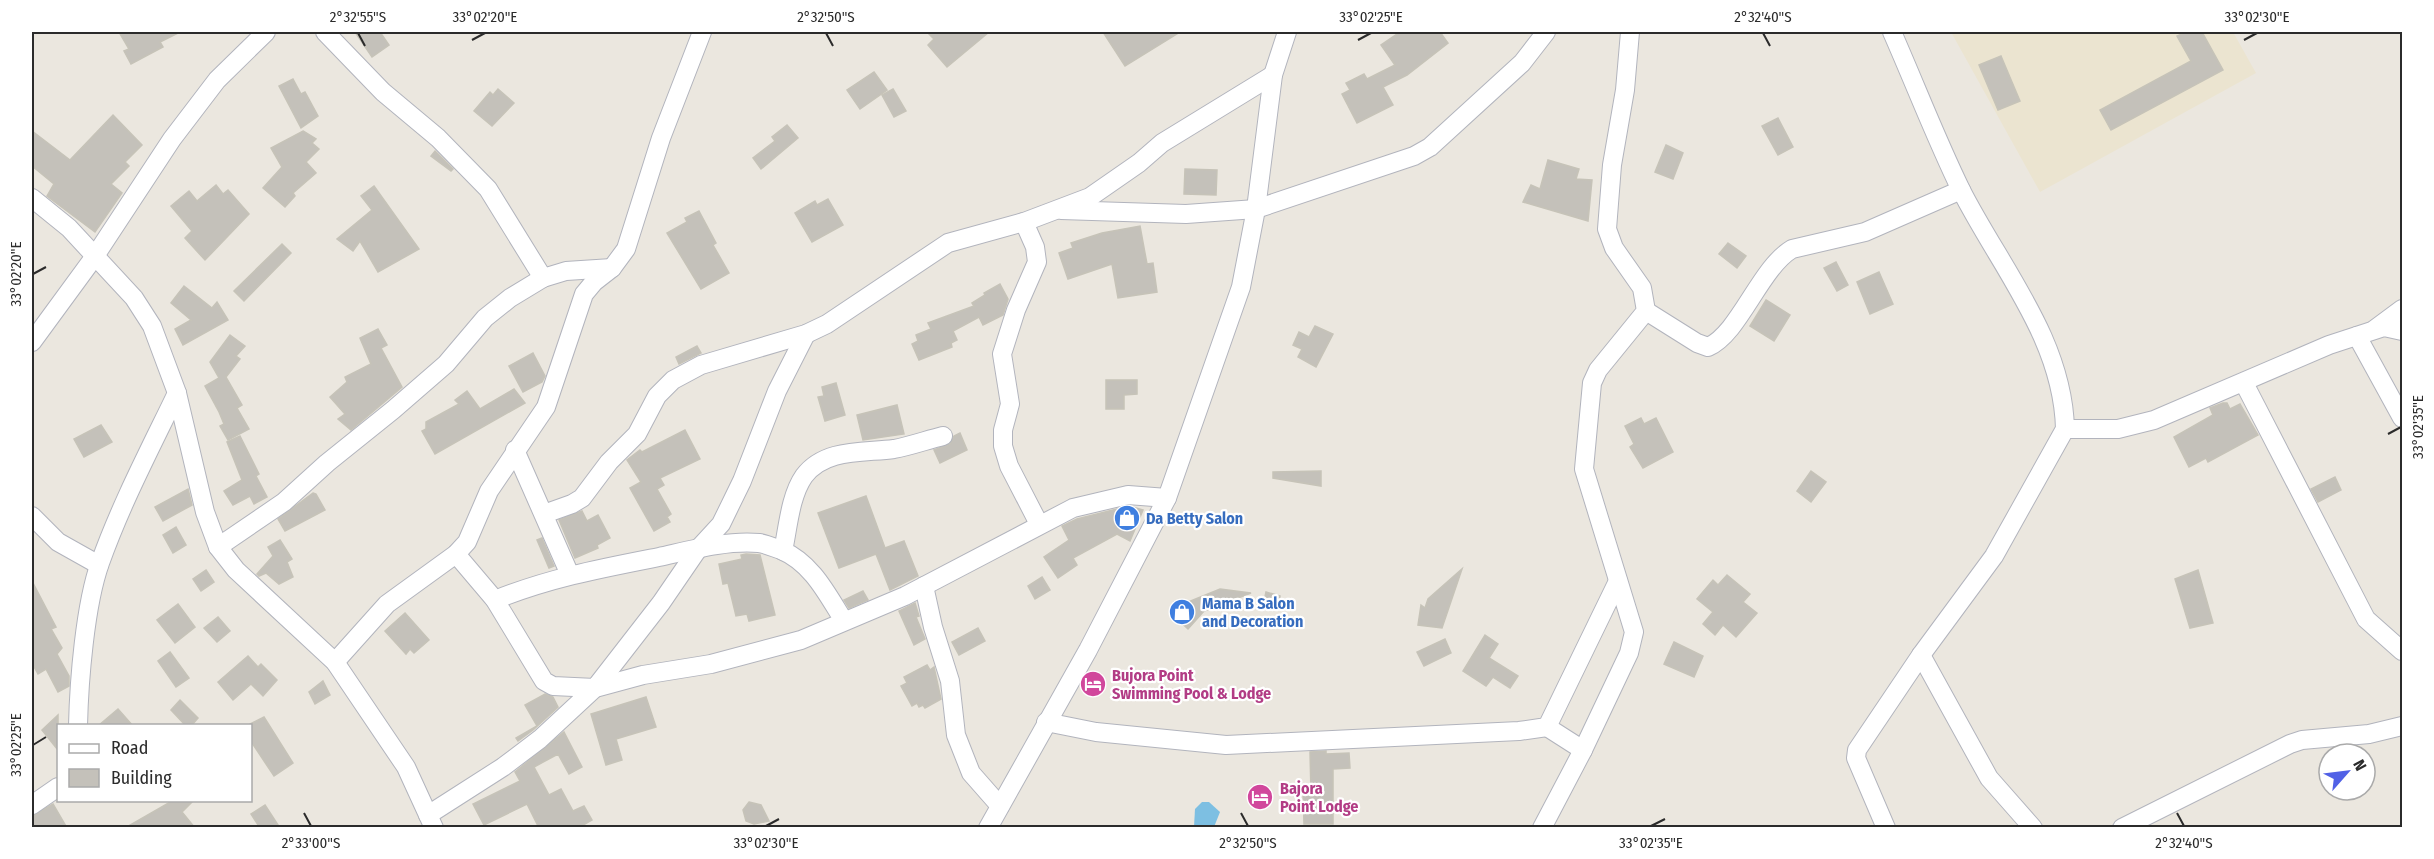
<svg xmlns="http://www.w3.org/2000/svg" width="2434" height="859" viewBox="0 0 2434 859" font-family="'Fira Sans Condensed',sans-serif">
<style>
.education{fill:#ebe4d0}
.water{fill:#7dbfe2}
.building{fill:#c4c1ba;stroke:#c6c3b8;stroke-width:1.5}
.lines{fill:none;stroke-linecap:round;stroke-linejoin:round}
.minor-casing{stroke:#b2b4bd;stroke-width:20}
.minor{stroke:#fff;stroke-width:18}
.ticks{fill:none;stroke:#2b2b2b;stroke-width:2}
.labels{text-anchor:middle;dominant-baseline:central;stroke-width:4.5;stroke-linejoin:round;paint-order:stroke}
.shop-label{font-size:16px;font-weight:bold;fill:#366cbe;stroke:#fff;text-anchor:start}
.hotel-label{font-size:16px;font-weight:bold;fill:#b23c85;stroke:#fff;text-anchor:start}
.neatline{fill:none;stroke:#2b2b2b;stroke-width:2}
.ticks-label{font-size:15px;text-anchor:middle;fill:#2b2b2b}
</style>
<rect width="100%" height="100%" fill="#ebe7df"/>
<polygon class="education" points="1951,32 2233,32 2256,73 2040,192"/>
<polygon class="water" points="1202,802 1209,802 1220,812 1214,827 1194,827 1195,809"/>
<g class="building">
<polygon points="119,32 180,32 160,42 163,47 131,64 124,51 129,49"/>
<polygon points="355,32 380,32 389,45 372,57"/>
<polygon points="927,32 989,32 947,67 928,45 934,39"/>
<polygon points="1103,32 1180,32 1125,66"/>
<polygon points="1400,32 1440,32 1448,43 1407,75 1383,87 1393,105 1357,123 1342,94 1350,90 1346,83 1364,74 1367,79 1395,65 1381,45"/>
<polygon points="2186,32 2202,32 2223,70 2111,130 2100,110 2191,61 2177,36"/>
<polygon points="2001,56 2020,101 1998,110 1979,65"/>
<polygon points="874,72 887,90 860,109 847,90"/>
<polygon points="293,79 301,94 305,92 318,116 301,128 279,86"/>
<polygon points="498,89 514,103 492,126 474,111 490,92 493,95"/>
<polygon points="893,89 906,111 894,117 882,95"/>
<polygon points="113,115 142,145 125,162 129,166 111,184 122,193 95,232 47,196 54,184 32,166 32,131 70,160"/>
<polygon points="1778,118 1793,147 1778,155 1762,126"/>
<polygon points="787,125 798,138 761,169 753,158 775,141 772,137"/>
<polygon points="303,131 316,139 312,143 319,149 306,162 316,173 293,193 295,196 285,207 263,188 282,167 271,148"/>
<polygon points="1666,145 1683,153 1673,179 1655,172"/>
<polygon points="435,151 453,169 451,171 431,156"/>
<polygon points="1548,160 1579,169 1576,179 1592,180 1588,221 1523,202 1531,185 1540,189"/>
<polygon points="1185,169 1217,170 1216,195 1184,194"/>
<polygon points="216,185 223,194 228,190 249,214 205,260 185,238 192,231 171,206 189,191 197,201"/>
<polygon points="374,186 419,249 378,272 360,241 353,251 337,239 372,210 361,196"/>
<polygon points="828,199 843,225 812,242 795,213 815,201 817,205"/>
<polygon points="699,211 716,243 713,245 729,273 701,289 667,233 687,222 685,218"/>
<polygon points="1140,226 1147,264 1153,263 1157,292 1118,298 1112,264 1068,279 1059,253 1073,248 1071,243 1102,233"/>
<polygon points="1728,243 1746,256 1737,268 1719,254"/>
<polygon points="282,244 291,253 244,301 234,291"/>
<polygon points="1836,262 1848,285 1837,291 1824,268"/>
<polygon points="1879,272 1893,304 1870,314 1857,282"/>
<polygon points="1000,284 1008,299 1003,315 983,325 979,317 953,331 957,340 951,343 952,347 919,360 912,344 918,341 916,335 931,329 928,323 974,306 972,303 985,295 984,293"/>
<polygon points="184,286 212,308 217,302 228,320 183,345 175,329 191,320 171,303"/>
<polygon points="1766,300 1790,315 1774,341 1750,326"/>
<polygon points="1315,326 1333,334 1316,367 1298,357 1302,349 1293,345 1299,332 1309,337"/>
<polygon points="378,329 387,345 381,348 402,387 351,430 338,419 345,414 330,397 347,382 345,377 371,364 360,338"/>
<polygon points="230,335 245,346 236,356 240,359 226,377 242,405 237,408 249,429 228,440 220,426 224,424 219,412 205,386 219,378 210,362"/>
<polygon points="697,346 701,353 679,364 676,357"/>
<polygon points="533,353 545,376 542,382 523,392 509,366"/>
<polygon points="1106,380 1137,380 1137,394 1124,395 1124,409 1106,409"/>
<polygon points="836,383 845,415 825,421 818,397 824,396 822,387"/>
<polygon points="514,389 525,403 435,454 422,431 426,429 426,422 459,404 455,400 467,391 480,409"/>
<polygon points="2223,403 2227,403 2230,409 2240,404 2258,435 2208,462 2206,458 2189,467 2174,437 2213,415 2210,408"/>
<polygon points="897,405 904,434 863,440 857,415"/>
<polygon points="1641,418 1644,424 1656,418 1673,452 1643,468 1630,447 1634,444 1625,426"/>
<polygon points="101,425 112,442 84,457 74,439"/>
<polygon points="685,430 700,459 660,478 664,485 657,489 671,514 667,517 670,522 654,531 630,488 641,482 627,460 640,450 642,452"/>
<polygon points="960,433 967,450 940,463 934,450 950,444 954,436"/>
<polygon points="240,436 259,474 256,476 267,497 254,504 250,496 233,505 224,491 242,480 227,442"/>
<polygon points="1321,471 1321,486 1273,478 1273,472"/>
<polygon points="1811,471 1826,482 1811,502 1797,491"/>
<polygon points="2335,477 2341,490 2318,502 2311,489"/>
<polygon points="188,489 192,505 163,521 155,507"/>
<polygon points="313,493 316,494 325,510 285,531 278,519"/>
<polygon points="866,496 885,548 904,541 918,576 890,590 876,554 839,568 818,513"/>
<polygon points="1129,506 1143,510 1130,541 1117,534 1073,558 1077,565 1058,578 1044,557 1069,540 1062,526 1077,519"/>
<polygon points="582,511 587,521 598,515 610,538 597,545 598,548 575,558 559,520"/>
<polygon points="176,527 186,545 173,553 163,535"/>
<polygon points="542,538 554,566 549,568 537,540"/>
<polygon points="280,540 292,559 287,562 293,577 279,584 266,573 259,576 257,574 273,556 268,547"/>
<polygon points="746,554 760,555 775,615 749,621 747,614 736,616 728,583 723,584 719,564 742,559 741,555"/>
<polygon points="1462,569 1442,628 1418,625 1421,605 1425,608 1428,599"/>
<polygon points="206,570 214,582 201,591 193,579"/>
<polygon points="2198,570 2213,623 2190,628 2175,579"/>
<polygon points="1727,575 1750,594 1743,602 1757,613 1736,637 1723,625 1715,635 1703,624 1713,612 1697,599 1713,580 1718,585"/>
<polygon points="1042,577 1050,590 1035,599 1028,586"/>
<polygon points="32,581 56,627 51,629 62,648 57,654 69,676 69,686 58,692 46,669 38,674 32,663"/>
<polygon points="1220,589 1251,593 1204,611 1188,629 1172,614 1181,605"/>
<polygon points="863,591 868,600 849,608 844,600"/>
<polygon points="1266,592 1280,596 1277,609 1263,606"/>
<polygon points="915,603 919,616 916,617 925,639 914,645 899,611"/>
<polygon points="178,604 195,627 175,643 157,620"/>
<polygon points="405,613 429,640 414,653 410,649 406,654 385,631"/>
<polygon points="218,617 230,631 217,642 204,628"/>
<polygon points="978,628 985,641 959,655 952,642"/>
<polygon points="1485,635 1498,644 1489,658 1518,676 1510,688 1493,677 1486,686 1463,671"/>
<polygon points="1445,639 1451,653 1424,666 1417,652"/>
<polygon points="1674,642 1703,656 1694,677 1664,664"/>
<polygon points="170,652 189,678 176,687 158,661"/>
<polygon points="248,656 258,667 261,664 277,680 263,696 251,684 233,700 218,682"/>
<polygon points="927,665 930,670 934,667 941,699 925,708 923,705 919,707 917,703 912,706 901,686 907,683 904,677"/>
<polygon points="323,681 330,695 315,704 309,692"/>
<polygon points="545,694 553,697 558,707 533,730 518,741 516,738 537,726 525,705"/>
<polygon points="646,697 656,727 616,739 622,760 606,765 591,714"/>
<polygon points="180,700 198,718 191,726 186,726 171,710"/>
<polygon points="118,709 133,726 98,726"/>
<polygon points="58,715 58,750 42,730"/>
<polygon points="264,717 293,763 274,776 250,740 250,724"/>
<polygon points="564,732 582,767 569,774 558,754 534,767 549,795 561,789 573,811 584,806 592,820 578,828 539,828 527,804 484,825 473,804 520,781 515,772"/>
<polygon points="1326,751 1326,754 1349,753 1350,768 1333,769 1333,824 1304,824 1303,793 1311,793 1310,752"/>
<polygon points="172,801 193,801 182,812 195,828 125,828"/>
<polygon points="749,802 761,805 769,821 754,824 746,821 743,810"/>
<polygon points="53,804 67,828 32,828 32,816"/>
<polygon points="265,805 280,828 260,828 251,814"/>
</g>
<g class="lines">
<g class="minor-casing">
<g id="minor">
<polyline points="325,32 383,92 438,138 488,189 543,278"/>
<polyline points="32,198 69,228 134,298 152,326 177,393 205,512 218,547 236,570 335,662 406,767 434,828"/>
<polyline points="1061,210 1186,214 1256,209 1414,156 1430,147 1522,63 1546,32"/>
<polyline points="1024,222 1035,247 1037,262 1016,310 1002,354 1010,404 1003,430 1003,446 1009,466 1039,524"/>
<path d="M1646 311 1697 343 1708 347C1739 334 1760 268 1792 249L1865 232 1961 190"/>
<polyline points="2375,329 2402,309"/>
<polyline points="2357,336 2402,418"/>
<polyline points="32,342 95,256 172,139 217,80 266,32"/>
<polyline points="2244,383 2366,619 2402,651"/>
<polyline points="2065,429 2118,429 2154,420 2329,345 2384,327 2402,331"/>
<polyline points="515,450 570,575"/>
<polyline points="544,514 572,504 582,498 609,462 637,434 657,396 673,380 701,365 806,334 827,324 948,243 1024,222 1090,197 1139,163 1162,143 1273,75"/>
<polyline points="32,516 58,542 99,565"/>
<polyline points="218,547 284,502 327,463 393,410 446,364 485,318 510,298 543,278 566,271 612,268"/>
<path d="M783 551C788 528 790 496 804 476 825 448 864 453 894 449 910 446 927 440 943 436"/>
<polyline points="456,554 495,600 544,681 553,686 595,688 661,603 698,549 721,524 742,481 777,391 806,334"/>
<polyline points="924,586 933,627 950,681 956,735 971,773 1000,806"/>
<path d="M495 600C549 578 603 568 659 557 691 550 727 540 759 543 766 544 775 548 781 550 812 563 827 594 844 621"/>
<polyline points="1921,655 1989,778 2033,828"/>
<polyline points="335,662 387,604 456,554 467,542 489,491 546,407 584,294 594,282 612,268 626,249 661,138 702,32"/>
<polyline points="1046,722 1096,732 1226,745 1519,731 1547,727 1618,581"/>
<path d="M78 726C79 681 85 605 100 563 121 504 150 449 177 393"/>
<polyline points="1547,727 1583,750"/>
<polyline points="32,805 58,787"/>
<polyline points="428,815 503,767 540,739 595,688 643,675 711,664 801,640 905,596 1073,508 1128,495 1167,498"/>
<polyline points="988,828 1088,650 1167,498 1241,287 1256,209 1273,75 1287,32"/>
<polyline points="1542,828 1583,750 1629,653 1634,632 1584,469 1592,383 1598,370 1646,311 1642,288 1614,248 1607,229 1612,165 1625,90 1630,32"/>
<path d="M1886 828 1856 758 1857 750 1921 655 1994 556 2065 429C2063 339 2000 267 1961 190 1936 139 1915 84 1892 32"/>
<polyline points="2122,828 2290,744 2302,740 2369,734 2402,726"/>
</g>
</g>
<use href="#minor" class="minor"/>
</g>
<path class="ticks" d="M358 33 365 46M826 33 833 46M1763 33 1770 46M472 40 485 33M1358 40 1371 33M2244 40 2257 33M33 274 46 267M2388 434 2401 427M33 745 46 737M304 813 311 826M1241 813 1248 826M2177 813 2184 826M766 826 779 819M1651 826 1665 819"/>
<defs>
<g id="shop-disc" transform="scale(1.35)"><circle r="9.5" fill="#3f7fe0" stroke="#fff"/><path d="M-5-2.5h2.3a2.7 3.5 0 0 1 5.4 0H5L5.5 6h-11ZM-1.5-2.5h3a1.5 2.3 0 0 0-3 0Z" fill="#fff"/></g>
<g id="hotel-disc" transform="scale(1.35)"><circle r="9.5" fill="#d1479c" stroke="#fff"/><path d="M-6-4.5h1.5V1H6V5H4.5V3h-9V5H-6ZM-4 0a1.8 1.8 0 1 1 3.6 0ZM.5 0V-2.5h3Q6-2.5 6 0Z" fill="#fff"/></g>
</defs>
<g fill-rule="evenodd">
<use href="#shop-disc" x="1127" y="518"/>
<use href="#shop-disc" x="1182" y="612"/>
<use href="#hotel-disc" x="1093" y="684"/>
<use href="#hotel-disc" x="1260" y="797"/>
</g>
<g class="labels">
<g class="shop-label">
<text x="1146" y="518">Da Betty Salon</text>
<text x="1202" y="603">Mama B Salon<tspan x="1202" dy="18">and Decoration</tspan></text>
</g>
<g class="hotel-label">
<text x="1112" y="675">Bujora Point<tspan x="1112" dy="18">Swimming Pool &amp; Lodge</tspan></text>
<text x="1280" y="788">Bajora<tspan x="1280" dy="18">Point Lodge</tspan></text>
</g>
</g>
<rect width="2434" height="859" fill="none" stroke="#ffffff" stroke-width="66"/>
<rect x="57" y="724" width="195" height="78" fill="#ffffff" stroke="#aaaaaa" stroke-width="1.5"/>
<rect x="69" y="744" width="30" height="9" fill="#ffffff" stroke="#aaaaaa" stroke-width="1.5"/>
<text x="111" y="754" font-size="18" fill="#2b2b2b">Road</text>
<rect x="69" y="769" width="30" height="18" fill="#c4c1ba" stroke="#aaaaaa" stroke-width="1.5"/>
<text x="111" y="784" font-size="18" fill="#2b2b2b">Building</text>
<g transform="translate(2347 772) rotate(62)"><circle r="28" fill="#ffffff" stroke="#aaaaaa" stroke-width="1.5"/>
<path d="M0-4.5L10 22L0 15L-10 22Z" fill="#5161e6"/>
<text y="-9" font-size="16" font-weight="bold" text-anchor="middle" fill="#2b2b2b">N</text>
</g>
<rect x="33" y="33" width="2368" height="793" class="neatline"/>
<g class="ticks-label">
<text x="358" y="22">2°32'55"S</text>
<text x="485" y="22">33°02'20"E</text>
<text x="826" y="22">2°32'50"S</text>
<text x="1371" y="22">33°02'25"E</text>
<text x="1763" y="22">2°32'40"S</text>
<text x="2257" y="22">33°02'30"E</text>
<text transform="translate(16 274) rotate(-90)" y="5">33°02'20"E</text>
<text transform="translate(2418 427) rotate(-90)" y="5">33°02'35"E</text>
<text transform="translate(16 745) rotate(-90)" y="5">33°02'25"E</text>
<text x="311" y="848">2°33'00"S</text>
<text x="766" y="848">33°02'30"E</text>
<text x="1248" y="848">2°32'50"S</text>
<text x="1651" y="848">33°02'35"E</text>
<text x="2184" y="848">2°32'40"S</text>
</g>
</svg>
